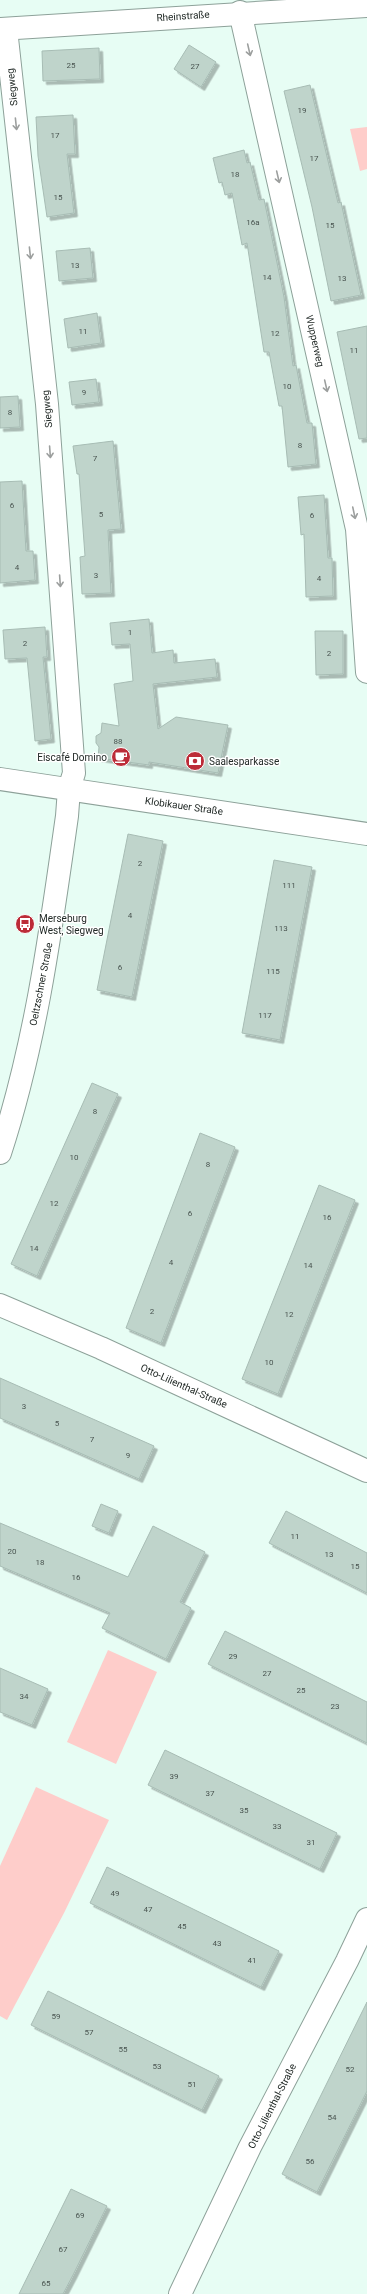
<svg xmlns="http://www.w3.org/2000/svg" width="367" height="2294" viewBox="0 0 367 2294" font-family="Roboto,sans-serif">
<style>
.green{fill:#fecdca}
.building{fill:#bfd4cb;stroke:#a7bcb4;filter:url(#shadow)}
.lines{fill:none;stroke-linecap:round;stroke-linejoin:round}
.minor-casing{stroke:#8da199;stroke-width:24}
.minor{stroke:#fff;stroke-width:22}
.oneway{stroke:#9c9f9e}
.labels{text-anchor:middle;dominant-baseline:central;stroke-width:3;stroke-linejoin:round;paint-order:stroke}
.number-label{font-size:8px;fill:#495450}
.street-label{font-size:10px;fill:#222a27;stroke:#fff}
.poi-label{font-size:10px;fill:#222a27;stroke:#fff;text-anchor:start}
</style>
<defs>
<filter id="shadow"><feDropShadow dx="3.5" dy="3.5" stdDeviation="0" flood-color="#0004"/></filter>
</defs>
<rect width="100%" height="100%" fill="#e7fdf4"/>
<g class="green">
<polygon points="367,127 367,169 360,171 350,129"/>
<polygon points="108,1650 157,1672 116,1764 67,1742"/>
<polygon points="36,1787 109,1820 64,1913 7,2020 0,2016 0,1866"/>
</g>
<g class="building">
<polygon points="189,45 216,62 201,87 174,69"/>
<polygon points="99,48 100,79 43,81 42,51"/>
<polygon points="310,85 338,203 341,202 361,295 331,301 312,207 284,91"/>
<polygon points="73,115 75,154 67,154 74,213 47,217 38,156 36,117"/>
<polygon points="244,150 247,163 250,162 259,200 264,199 284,297 293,366 296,365 307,423 312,423 316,464 288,467 282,406 279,406 269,352 264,352 247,243 242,245 232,193 225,195 222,182 219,183 213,158"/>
<polygon points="90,248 93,278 59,281 56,251"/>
<polygon points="97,313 101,343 68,348 64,319"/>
<polygon points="367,326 367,438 359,439 337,332"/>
<polygon points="96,379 99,402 72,405 69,382"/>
<polygon points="18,396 20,427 0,428 0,397"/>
<polygon points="113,441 121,529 108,530 111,593 82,594 80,557 85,556 79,474 77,474 73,446"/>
<polygon points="22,481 26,551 33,551 35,580 0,583 0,482"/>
<polygon points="324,495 328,558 332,558 333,596 306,597 304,534 301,535 298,497"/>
<polygon points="149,619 152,653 173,650 174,663 215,659 217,677 153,684 158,729 176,717 228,725 218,773 149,762 149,765 98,758 99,747 96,743 96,736 101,733 102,723 119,726 114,684 133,681 130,644 112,645 110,623"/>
<polygon points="45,627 47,657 43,657 51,739 35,741 27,658 5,659 3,630"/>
<polygon points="315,631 343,631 343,674 316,675"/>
<polygon points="128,834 163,841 132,997 97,990"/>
<polygon points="274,860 312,867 280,1040 242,1033"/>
<polygon points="92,1083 118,1094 37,1276 11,1264"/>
<polygon points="200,1133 235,1147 161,1343 126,1328"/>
<polygon points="319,1185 355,1200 278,1394 242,1379"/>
<polygon points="0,1378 154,1446 139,1479 0,1418"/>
<polygon points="101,1504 118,1511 109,1533 92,1526"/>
<polygon points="286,1511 367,1553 367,1593 269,1543"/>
<polygon points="0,1523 128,1577 153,1526 205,1552 180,1602 191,1608 166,1659 102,1628 110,1613 0,1566"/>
<polygon points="225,1631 367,1702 367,1743 208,1664"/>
<polygon points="0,1668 48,1689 32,1725 0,1712"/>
<polygon points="165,1750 337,1833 320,1869 148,1785"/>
<polygon points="107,1867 279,1951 261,1987 90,1903"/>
<polygon points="48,1991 219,2076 202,2110 31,2025"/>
<polygon points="367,2002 367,2091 317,2192 282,2174"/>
<polygon points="71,2189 107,2206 73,2275 63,2294 19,2294"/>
</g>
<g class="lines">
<g class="minor-casing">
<g id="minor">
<polyline points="240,12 357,529 367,672"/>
<polyline points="0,29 367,6"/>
<polyline points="0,779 367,834"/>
<path d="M0 1153C36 1043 51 929 67 816L69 789 74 773 47 404 6 29"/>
<polyline points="0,1305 101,1348 367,1471"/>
<polyline points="180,2294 250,2147 347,1961 367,1919"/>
</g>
</g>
<use href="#minor" class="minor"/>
</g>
<defs><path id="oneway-shaft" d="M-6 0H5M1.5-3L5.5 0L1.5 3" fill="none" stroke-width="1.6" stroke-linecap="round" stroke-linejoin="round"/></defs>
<g class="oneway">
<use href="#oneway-shaft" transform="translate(249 50) rotate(77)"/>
<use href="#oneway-shaft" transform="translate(16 124) rotate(84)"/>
<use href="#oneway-shaft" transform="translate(278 177) rotate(77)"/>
<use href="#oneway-shaft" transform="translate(30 253) rotate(84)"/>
<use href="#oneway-shaft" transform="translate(326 386) rotate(77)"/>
<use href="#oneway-shaft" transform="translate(50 452) rotate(86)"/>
<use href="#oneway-shaft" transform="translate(354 513) rotate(78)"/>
<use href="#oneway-shaft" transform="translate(60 581) rotate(86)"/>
</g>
<defs>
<g id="cafe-disc" transform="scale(1)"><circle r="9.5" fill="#bc2c38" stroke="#fff"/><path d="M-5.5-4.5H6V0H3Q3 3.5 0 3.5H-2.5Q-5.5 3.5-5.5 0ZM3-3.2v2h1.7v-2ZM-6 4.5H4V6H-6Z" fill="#fff"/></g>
<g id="bank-disc" transform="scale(1)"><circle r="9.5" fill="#bc2c38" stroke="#fff"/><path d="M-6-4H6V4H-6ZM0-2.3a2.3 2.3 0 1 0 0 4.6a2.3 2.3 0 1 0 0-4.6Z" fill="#fff"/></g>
<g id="bus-disc" transform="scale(1)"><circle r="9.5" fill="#bc2c38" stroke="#fff"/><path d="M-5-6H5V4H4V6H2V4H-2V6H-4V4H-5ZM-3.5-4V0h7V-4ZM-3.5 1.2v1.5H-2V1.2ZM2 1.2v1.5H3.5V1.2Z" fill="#fff"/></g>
</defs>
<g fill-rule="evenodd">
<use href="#cafe-disc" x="121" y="757"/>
<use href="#bank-disc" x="195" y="761"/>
<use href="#bus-disc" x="25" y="924"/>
</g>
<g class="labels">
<g class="number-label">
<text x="71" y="65">25</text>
<text x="195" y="66">27</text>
<text x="302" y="110">19</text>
<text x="55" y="135">17</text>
<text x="314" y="158">17</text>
<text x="235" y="174">18</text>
<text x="58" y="197">15</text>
<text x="253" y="222">16a</text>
<text x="330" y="225">15</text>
<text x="75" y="265">13</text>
<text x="267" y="277">14</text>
<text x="342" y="278">13</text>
<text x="83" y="331">11</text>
<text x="275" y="333">12</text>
<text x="354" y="350">11</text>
<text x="287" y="386">10</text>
<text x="84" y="392">9</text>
<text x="10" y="412">8</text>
<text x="300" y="445">8</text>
<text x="95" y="458">7</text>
<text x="12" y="505">6</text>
<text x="101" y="514">5</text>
<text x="312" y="515">6</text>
<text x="17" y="567">4</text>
<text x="96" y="575">3</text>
<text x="319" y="578">4</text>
<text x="130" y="632">1</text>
<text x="25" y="643">2</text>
<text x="329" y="653">2</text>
<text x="118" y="741">88</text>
<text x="140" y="863">2</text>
<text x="289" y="885">111</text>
<text x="130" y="915">4</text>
<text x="281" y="928">113</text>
<text x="120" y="967">6</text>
<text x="273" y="971">115</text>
<text x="265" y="1015">117</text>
<text x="95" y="1111">8</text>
<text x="74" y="1157">10</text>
<text x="208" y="1164">8</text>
<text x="54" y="1203">12</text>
<text x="190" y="1213">6</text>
<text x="327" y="1217">16</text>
<text x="34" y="1248">14</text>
<text x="171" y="1262">4</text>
<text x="308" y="1265">14</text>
<text x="152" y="1311">2</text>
<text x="289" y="1314">12</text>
<text x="269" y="1362">10</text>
<text x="24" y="1406">3</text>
<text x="57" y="1423">5</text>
<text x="92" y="1439">7</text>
<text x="128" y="1455">9</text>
<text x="295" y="1536">11</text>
<text x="12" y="1551">20</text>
<text x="329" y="1554">13</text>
<text x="40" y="1562">18</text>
<text x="355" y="1566">15</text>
<text x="76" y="1577">16</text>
<text x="233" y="1656">29</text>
<text x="267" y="1673">27</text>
<text x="301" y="1690">25</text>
<text x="24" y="1696">34</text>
<text x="335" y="1706">23</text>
<text x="174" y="1776">39</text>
<text x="210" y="1793">37</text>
<text x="244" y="1810">35</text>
<text x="277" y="1826">33</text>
<text x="311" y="1842">31</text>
<text x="115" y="1893">49</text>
<text x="148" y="1909">47</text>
<text x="182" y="1926">45</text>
<text x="217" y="1943">43</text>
<text x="252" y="1960">41</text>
<text x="56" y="2016">59</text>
<text x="89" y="2032">57</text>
<text x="123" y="2049">55</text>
<text x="157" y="2066">53</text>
<text x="350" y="2069">52</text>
<text x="192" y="2084">51</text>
<text x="332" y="2117">54</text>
<text x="310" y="2161">56</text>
<text x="80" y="2215">69</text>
<text x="63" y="2249">67</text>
<text x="46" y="2283">65</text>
</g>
<g class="street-label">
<text transform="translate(183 16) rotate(-4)">Rheinstraße</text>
<text transform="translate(12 87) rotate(-96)">Siegweg</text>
<text transform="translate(315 341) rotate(77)">Wupperweg</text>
<text transform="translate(47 409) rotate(-95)">Siegweg</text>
<text transform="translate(184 806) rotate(8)">Klobikauer Straße</text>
<text transform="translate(41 984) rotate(-79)">Oeltzschner Straße</text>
<text transform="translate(184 1386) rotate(24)">Otto-Lilienthal-Straße</text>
<text transform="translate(272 2106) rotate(-63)">Otto-Lilienthal-Straße</text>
</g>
<g class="poi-label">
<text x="107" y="757" text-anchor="end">Eiscafé Domino</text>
<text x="209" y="761">Saalesparkasse</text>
<text x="39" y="918">Merseburg<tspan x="39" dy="12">West, Siegweg</tspan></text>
</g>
</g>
</svg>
